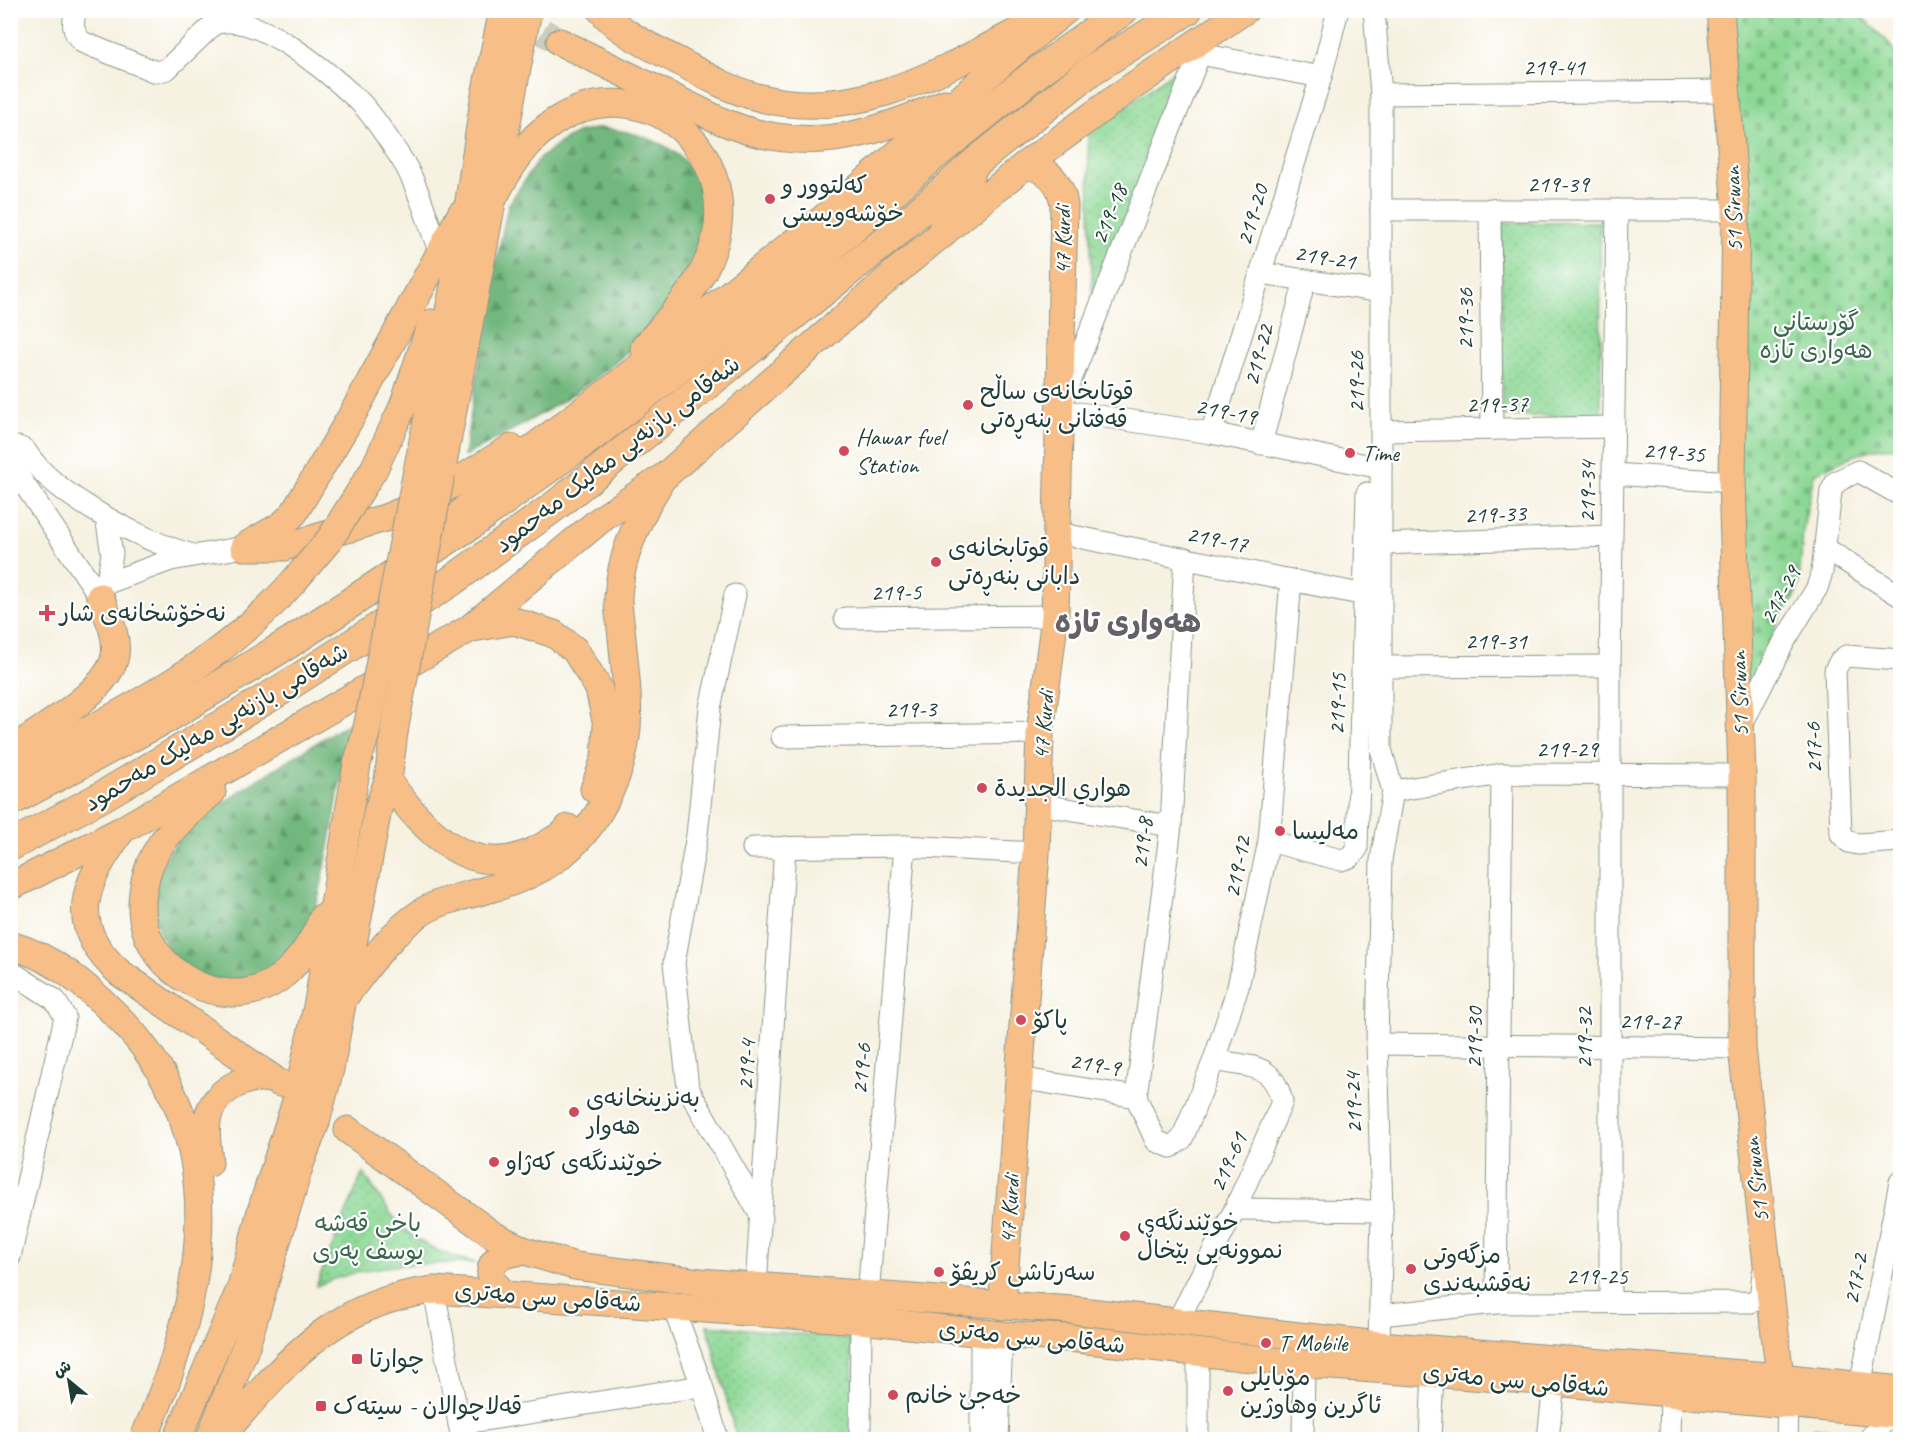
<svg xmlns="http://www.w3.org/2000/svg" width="1911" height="1450" viewBox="0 0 1911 1450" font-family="Caveat,'Playpen Sans Arabic',sans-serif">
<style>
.green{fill:url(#green-dots);stroke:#568a64;stroke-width:1.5}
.forest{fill:url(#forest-firs);stroke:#487a59;stroke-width:1.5}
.cemetery{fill:url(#cemetery-stones);stroke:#568a64;stroke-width:1.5}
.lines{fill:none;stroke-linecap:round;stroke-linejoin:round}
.major-tunnel{stroke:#cbcdbe;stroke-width:27;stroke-dasharray:27 14;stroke-linecap:butt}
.minor-casing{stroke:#8a978a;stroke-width:23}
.major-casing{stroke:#8a978a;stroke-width:29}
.highway-casing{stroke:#8a978a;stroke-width:32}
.minor{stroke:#fff;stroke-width:21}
.major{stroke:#f7be88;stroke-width:27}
.highway{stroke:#f7be88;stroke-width:30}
.major-bridge-casing{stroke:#8a978a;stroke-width:29;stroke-linecap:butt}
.major-bridge{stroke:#f7be88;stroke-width:27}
.poi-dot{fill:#d1495b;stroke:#fff;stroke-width:2}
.labels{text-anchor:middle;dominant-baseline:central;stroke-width:4.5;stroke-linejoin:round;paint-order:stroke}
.street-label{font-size:24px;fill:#1f3d34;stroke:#fff}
.poi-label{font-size:24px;fill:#1f3d34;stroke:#fff;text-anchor:start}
.park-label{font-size:24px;fill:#3a644c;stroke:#fff}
.district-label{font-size:30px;font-weight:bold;fill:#646266;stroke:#fff}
</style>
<defs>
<pattern id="green-dots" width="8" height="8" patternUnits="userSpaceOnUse" patternTransform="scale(1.5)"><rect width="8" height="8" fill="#8dd895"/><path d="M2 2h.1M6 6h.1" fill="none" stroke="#79ba81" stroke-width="1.8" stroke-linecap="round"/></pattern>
<pattern id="forest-firs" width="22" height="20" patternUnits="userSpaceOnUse" patternTransform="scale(1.5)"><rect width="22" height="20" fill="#72b87e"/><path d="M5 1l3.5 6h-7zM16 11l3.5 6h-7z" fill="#5d9768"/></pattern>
<pattern id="cemetery-stones" width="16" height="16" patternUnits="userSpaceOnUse" patternTransform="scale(1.5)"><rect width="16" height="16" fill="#8dd895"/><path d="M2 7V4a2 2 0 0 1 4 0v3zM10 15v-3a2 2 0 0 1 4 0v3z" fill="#79ba81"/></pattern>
</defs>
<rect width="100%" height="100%" fill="#fff"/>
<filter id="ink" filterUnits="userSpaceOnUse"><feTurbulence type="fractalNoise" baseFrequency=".0167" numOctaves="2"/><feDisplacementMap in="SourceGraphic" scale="12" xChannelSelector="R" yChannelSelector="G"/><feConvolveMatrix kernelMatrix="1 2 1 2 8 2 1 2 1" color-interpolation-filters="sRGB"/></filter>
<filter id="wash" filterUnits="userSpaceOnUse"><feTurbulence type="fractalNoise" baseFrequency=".008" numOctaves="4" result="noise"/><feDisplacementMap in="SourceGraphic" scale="24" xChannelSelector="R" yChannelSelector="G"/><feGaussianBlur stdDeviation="1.35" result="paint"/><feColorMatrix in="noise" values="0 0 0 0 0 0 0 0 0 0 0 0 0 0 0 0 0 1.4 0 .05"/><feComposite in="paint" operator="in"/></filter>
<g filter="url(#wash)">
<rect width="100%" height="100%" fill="#f6f1e0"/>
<g class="green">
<polygon points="1184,64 1093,316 1088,134"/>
<polygon points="1600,222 1601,416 1502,416 1501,223"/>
<path d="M363 1172C398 1227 411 1247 476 1263 418 1263 370 1263 316 1286Z"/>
<polygon points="707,1325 851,1339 856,1439 737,1439"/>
<polygon points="1813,1428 1862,1432 1855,1439 1813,1440"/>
</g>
<g class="forest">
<path d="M600 128C640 132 685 145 700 187 715 229 697 264 672 297 663 309 655 322 645 333 603 384 522 425 464 456L493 277 508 206 538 160 559 143 577 133Z"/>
<path d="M349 723C342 771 335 819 325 866 321 885 318 906 309 923 250 1044 96 952 177 841 189 825 209 812 226 801 266 773 308 748 349 723Z"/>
</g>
<path class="cemetery" d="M1726 11H1855L1887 41 1900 60V448C1870 444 1841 461 1814 474L1803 529 1799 583 1794 599 1781 613 1755 681 1741 685Z"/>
</g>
<g filter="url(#ink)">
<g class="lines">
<polyline class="major-tunnel" points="507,11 560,42"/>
<g class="minor-casing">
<g id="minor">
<path d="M76 10C72 24 72 31 82 42L156 72 167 69 214 24C255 9 329 73 358 100 374 115 392 145 404 163 419 188 429 225 440 253"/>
<polyline points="1374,10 1381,94 1381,749 1393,791 1381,860 1377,1044 1382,1211 1379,1345"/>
<polyline points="1207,36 1059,410 1211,433 1381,468"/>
<polyline points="1200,54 1321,77"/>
<polyline points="1381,94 1728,91"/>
<polyline points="1490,209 1492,429"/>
<polyline points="1381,210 1736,210"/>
<polyline points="1261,273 1381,292"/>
<polyline points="1381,431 1613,427"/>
<polyline points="1211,433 1321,77 1338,10"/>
<polyline points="1261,444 1305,280"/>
<path d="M10 451 18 447 25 450C52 495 144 542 193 555"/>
<polyline points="10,463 100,597"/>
<polyline points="1613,474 1732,482"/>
<polyline points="106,517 112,554 107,582"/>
<polyline points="1058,533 1365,595"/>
<polyline points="1381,544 1611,536"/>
<polyline points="1825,548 1900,596"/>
<polyline points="94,588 171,560 244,547"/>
<polyline points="735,595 710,708 697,835 674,963 688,1088 762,1218"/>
<polyline points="845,618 1055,616"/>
<polyline points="1900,660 1846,656 1840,661 1835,670 1841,834 1849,842 1858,844 1900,841"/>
<polyline points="1381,667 1610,666"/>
<polyline points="1741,726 1784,642 1817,588 1822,572 1831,491 1836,482 1858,471 1900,495"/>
<polyline points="782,737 1040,733"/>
<polyline points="1393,791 1502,774 1742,775"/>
<polyline points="1037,804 1171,826"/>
<polyline points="1269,841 1341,860 1350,857 1357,849 1367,493"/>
<polyline points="753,848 905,846 1036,853"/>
<polyline points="10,971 55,1000 65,1017 10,1257"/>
<polyline points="1377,1044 1742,1048"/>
<polyline points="1018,1078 1136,1097 1156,1141 1171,1147 1182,1139 1214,1060 1238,987 1269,841 1291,580"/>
<polyline points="1136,1097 1171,826 1185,558"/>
<polyline points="1235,1209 1382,1211"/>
<polyline points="756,1286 785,847"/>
<polyline points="434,1290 462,1440"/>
<polyline points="868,1296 905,846"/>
<polyline points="1610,1301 1610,666 1617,210"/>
<polyline points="1496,1303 1502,774"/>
<polyline points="673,1306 702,1386 718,1440"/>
<polyline points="1380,1315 1496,1303 1751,1302 1760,1299 1763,1273"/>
<path d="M1177 1322 1235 1209 1282 1102C1273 1061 1250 1068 1214 1060"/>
<polyline points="1198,1352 1198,1440"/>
<polyline points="1860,1386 1900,1182"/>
<polyline points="459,1424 702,1386"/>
<polyline points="860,1440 861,1320"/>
<polyline points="981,1440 981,1333"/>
<polyline points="998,1440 1002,1335"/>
<polyline points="1303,1440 1304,1364"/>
<polyline points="1430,1440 1433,1372"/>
<polyline points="1548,1440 1554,1382"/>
<polyline points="1670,1440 1671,1393"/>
<polyline points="1787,1440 1788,1405"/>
<polyline points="1868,1440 1891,1414 1898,1422"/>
</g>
</g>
<g class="major-casing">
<g id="major">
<path d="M601 10C620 34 656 49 682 63 706 76 730 90 757 97 855 124 944 70 1028 26"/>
<polyline points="1720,10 1736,210 1732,482 1742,775 1742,1048 1780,1377"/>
<path d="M560 42 719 120C801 156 866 138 945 103"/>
<path d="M493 199C508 170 526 140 554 122 643 64 744 150 713 248 701 286 669 318 644 348"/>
<polyline points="374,469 404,404 431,323"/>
<polyline points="417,471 463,241 484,100 503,10"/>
<polyline points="441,474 528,10"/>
<polyline points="433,541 489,485 530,450 614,387 825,217 1013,53 1066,10"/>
<polyline points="244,547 282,525 294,513 351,417 461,214"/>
<polyline points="249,547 284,547 385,518 420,504 511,448"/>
<polyline points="473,628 514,621 554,634 575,650 599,689 607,725 605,758 594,789"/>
<path d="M10 751C38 731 111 690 115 655 118 634 107 615 100 597"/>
<path d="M10 771C112 718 218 668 294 581"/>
<path d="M388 781C420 825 466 879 527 854 540 849 552 840 564 834L568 828"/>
<path d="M212 792C188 813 162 835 150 864 144 880 140 902 143 919 152 974 220 1011 270 984 295 970 313 943 323 917"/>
<path d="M119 834C84 884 65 925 120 973L272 1078"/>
<polyline points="10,887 120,831 469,629 600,520 665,476 892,275 1025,165 1123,93 1245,10"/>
<path d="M10 945C53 957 85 984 116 1015 238 1137 206 1297 143 1440"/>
<path d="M346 995C369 965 390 933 422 912 441 900 465 896 486 890 540 876 579 851 605 801 636 742 628 701 622 638 621 625 618 611 618 598 620 556 638 518 659 484"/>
<polyline points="348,1130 493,1235 525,1251 575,1266 700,1282 1072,1310 1379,1345 1780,1377 1900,1390"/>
<path d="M209 1163C208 1148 204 1131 208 1116 216 1088 254 1069 280 1083"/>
<path d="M504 1293 492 1282C486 1257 505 1253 525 1251"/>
<path d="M1002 1306 1036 853 1040 733 1055 616 1064 205C1061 182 1048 168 1025 165"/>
<polyline points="210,1438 246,1346 300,1164 316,1122 330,1069 378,809 388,781 394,732"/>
<polyline points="177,1440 241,1287 261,1211 298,1095 318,1002 357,764 366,733"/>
<path d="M218 1440C283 1366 330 1302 434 1290L861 1320 1002 1335 1069 1338 1304 1364 1554 1382 1900 1415"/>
</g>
</g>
<g class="highway-casing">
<g id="highway">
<polyline points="941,234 970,174"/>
<polyline points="10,801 168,717 289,643 471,524 596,433 809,266 933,156 1035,74 1123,10"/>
<polyline points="10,846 101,797 284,688 450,582 555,506 888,239 976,162 1090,71 1187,10"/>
</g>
</g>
<use href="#minor" class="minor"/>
<use href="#major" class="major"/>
<use href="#highway" class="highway"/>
<g class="major-bridge-casing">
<g id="major-bridge">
<polyline points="294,581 330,539 374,469"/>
<polyline points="394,732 441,474"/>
<polyline points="366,733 417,471"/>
</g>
</g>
<use href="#major-bridge" class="major-bridge"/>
</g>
</g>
<g class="poi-dot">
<circle cx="770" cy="199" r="6"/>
<circle cx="968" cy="405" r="6"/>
<circle cx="844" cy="451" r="6"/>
<circle cx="1350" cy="453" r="6"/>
<circle cx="936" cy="562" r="6"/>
<path d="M44 604h6v6h6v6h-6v6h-6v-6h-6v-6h6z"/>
<circle cx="982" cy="788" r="6"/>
<circle cx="1280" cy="831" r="6"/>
<circle cx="1021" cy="1020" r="6"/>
<circle cx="574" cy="1112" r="6"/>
<circle cx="494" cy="1162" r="6"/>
<circle cx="1125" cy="1236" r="6"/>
<circle cx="1411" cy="1269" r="6"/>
<circle cx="939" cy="1272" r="6"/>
<circle cx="1266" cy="1343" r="6"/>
<rect x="351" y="1353" width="12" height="12" rx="3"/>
<circle cx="1228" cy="1391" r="6"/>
<circle cx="893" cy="1395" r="6"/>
<rect x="315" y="1400" width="12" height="12" rx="3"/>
</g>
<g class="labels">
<g class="street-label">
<text x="1554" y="67">219-41</text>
<text x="1558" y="184">219-39</text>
<text transform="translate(1733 209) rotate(-92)">51 Sirwan</text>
<text transform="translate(1109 214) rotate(-68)">219-18</text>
<text transform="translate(1252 215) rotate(-73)">219-20</text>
<text transform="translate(1062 240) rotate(-90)">47 Kurdi</text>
<text transform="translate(1325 257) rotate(9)">219-21</text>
<text transform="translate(1465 319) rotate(-90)">219-36</text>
<text transform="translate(1258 355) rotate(-75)">219-22</text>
<text transform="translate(1356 382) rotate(-90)">219-26</text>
<text transform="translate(1497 404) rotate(-1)">219-37</text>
<text transform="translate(1226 411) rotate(11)">219-19</text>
<text transform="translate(1674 452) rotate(4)">219-35</text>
<text transform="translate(617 454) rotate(-38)">شەقامی بازنەیی مەلیک مەحمود</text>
<text transform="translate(1587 492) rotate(-89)">219-34</text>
<text transform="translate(1495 514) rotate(-2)">219-33</text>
<text transform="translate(1217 539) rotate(11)">219-17</text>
<text transform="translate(896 592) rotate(-1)">219-5</text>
<text transform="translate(1780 595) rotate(-62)">217-29</text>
<text x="1496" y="641">219-31</text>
<text transform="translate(1739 694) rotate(-92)">51 Sirwan</text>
<text transform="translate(1337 704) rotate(-88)">219-15</text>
<text transform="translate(911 709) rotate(-1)">219-3</text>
<text transform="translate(1043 725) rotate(-85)">47 Kurdi</text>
<text transform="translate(216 727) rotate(-31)">شەقامی بازنەیی مەلیک مەحمود</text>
<text transform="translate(1813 748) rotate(-92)">217-6</text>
<text x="1567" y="749">219-29</text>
<text transform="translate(1142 843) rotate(-84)">219-8</text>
<text transform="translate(1237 867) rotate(-79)">219-12</text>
<text transform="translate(1650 1021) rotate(1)">219-27</text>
<text transform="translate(1474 1038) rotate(-89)">219-30</text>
<text transform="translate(1584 1038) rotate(-90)">219-32</text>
<text transform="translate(1095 1064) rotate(9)">219-9</text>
<text transform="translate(746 1065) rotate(-87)">219-4</text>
<text transform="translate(861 1069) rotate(-85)">219-6</text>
<text transform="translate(1353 1103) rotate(-92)">219-24</text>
<text transform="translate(1228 1162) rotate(-66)">219-61</text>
<text transform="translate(1756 1180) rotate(-97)">51 Sirwan</text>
<text transform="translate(1009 1209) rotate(-86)">47 Kurdi</text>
<text x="1597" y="1276">219-25</text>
<text transform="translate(1855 1279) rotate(-79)">217-2</text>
<text transform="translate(548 1297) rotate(4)">شەقامی سی مەتری</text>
<text transform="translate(1032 1337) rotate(5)">شەقامی سی مەتری</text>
<text transform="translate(1516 1380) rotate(5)">شەقامی سی مەتری</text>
</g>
<g class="poi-label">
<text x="782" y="185">کەلتوور و<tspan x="782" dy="28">خۆشەویستی</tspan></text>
<text x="980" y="391">قوتابخانەی ساڵح<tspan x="980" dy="28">قەفتانی بنەڕەتی</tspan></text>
<text x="856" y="437">Hawar fuel<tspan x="856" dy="28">Station</tspan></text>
<text x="1362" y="453">Time</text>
<text x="948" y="548">قوتابخانەی<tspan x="948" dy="28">دابانی بنەڕەتی</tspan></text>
<text x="60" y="613">نەخۆشخانەی شار</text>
<text x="994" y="788">هواري الجديدة</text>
<text x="1292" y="831">مەلیسا</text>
<text x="1033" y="1020">پاکۆ</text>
<text x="586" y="1098">بەنزینخانەی<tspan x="586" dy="28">هەوار</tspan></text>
<text x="506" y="1162">خوێندنگەی کەژاو</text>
<text x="1137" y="1222">خوێندنگەی<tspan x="1137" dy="28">نموونەیی بێخاڵ</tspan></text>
<text x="1423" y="1255">مزگەوتی<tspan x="1423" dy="28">نەقشبەندی</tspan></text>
<text x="951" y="1272">سەرتاشی کریڤۆ</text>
<text x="1278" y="1343">T Mobile</text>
<text x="369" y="1359">چوارتا</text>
<text x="1240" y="1377">مۆبایلی<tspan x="1240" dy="28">ئاگرین وهاوژین</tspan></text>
<text x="905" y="1395">خەجێ خانم</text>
<text x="333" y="1406">قەلاچوالان - سیتەک</text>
</g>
<g class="park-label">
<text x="1816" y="322">گۆڕستانی<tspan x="1816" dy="28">هەواری تازە</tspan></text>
<text x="368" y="1223">باخی قەشە<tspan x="368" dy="28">یوسف پەری</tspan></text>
</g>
<g class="district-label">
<text x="1128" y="622">هەواری تازە</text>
</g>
</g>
<rect width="1911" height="1450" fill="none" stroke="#fff" stroke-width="36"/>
<g transform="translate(69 1381) rotate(330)" stroke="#ffffff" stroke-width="4.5" paint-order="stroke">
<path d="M0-4.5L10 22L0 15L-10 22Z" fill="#1f3d34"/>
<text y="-9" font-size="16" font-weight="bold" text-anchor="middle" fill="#1f3d34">ش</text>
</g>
</svg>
